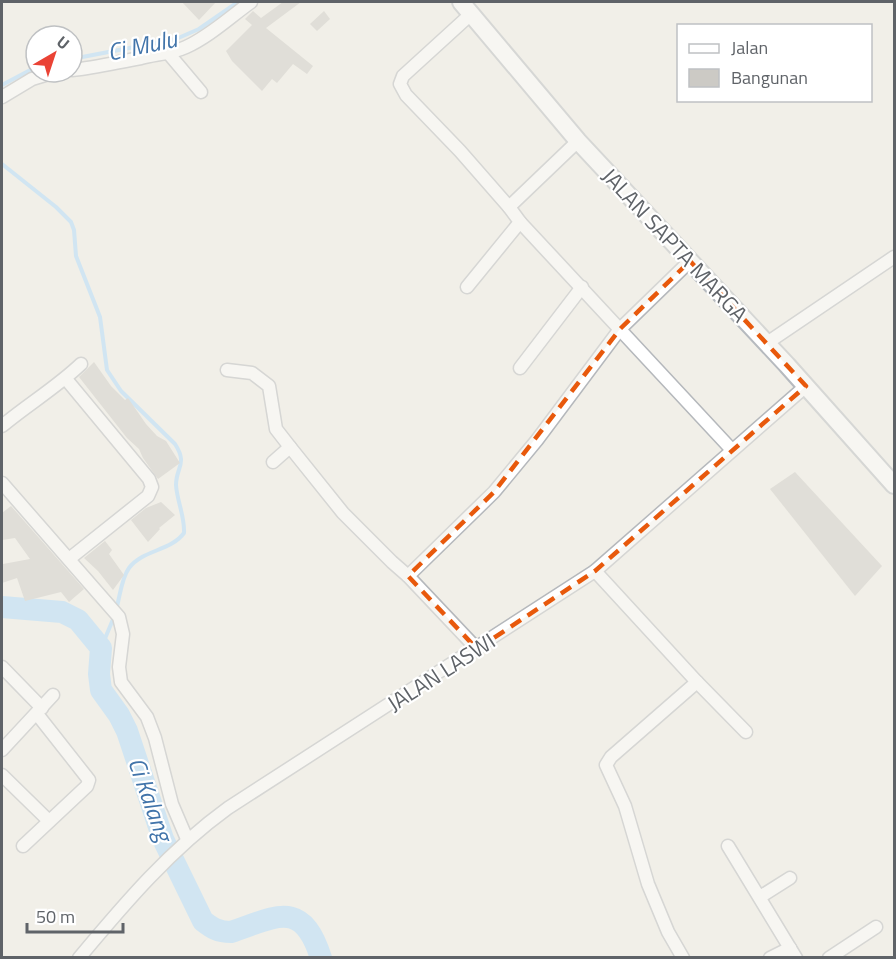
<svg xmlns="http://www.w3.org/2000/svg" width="896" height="959" viewBox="0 0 896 959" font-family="'Titillium Web',sans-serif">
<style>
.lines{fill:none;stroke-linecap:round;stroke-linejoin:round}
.stream{stroke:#aadaff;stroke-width:4}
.river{stroke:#aadaff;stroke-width:22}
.building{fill:#cccac5}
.minor-casing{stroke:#b5b8bc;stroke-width:15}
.secondary-casing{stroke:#b6babf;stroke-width:20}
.minor{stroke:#fff;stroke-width:12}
.secondary{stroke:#fff;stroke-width:16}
.marked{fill:none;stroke:#e8590c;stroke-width:4.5;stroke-dasharray:12 8;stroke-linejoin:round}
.labels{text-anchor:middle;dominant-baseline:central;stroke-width:4.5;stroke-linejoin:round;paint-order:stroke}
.street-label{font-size:22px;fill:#5f6368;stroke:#fff}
.water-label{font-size:24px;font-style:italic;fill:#4174aa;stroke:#fff}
</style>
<rect width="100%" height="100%" fill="#f1efe8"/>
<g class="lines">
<g class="stream">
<polyline points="72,59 176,39 199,29 238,2"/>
<polyline points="2,85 36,67"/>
<path d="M2 164 56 207 71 222 74 230 76 256 100 317 107 370 121 391 175 444C188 464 176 467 176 485 177 501 185 517 184 533 171 551 142 550 129 568 121 579 120 597 116 610"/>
<polyline points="101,648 114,617"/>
</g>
<path class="river" d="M2 607 62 612 78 620 101 648 99 674 101 690 119 715 127 731 163 839 203 921C212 928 218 932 231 932 276 917 302 898 321 958"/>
</g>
<g class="building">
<polygon points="182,2 216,2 199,20"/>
<polygon points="283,2 301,2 266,28 313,66 307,74 293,64 277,83 272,79 262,91 232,61 226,51 252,25 245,19 253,11 261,18"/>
<polygon points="324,11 330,19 317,31 310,24"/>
<polygon points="94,362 111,386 125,400 128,398 146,424 157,436 166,441 180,463 158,479 143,458 139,449 127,438 79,377"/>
<polygon points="795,472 882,566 855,596 770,489"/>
<polygon points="161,502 175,515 159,528 160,529 148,542 131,520 146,508"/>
<polygon points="11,506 84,589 69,602 61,592 25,601 17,578 2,583 3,564 30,559 15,538 2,540 2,513"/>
<polygon points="105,541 112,550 109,554 124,575 113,590 98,571 84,558"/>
</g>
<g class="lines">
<g class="minor-casing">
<g id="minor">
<polyline points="471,14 403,76 400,84 406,95 460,151 509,207 578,141"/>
<polyline points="169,54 201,92"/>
<path d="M72 70C95 68 118 62 141 58 156 54 171 54 186 47 210 36 230 17 251 2"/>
<polyline points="2,97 32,79 55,72"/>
<polyline points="520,222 732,450"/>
<polyline points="467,287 520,222 509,207"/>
<polyline points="767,343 894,257"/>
<polyline points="520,368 582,287"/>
<polyline points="227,370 252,373 269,386 276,429 290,447 343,513 392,562 408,576 477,649"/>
<polyline points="66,379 149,479 152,487 148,496 69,559"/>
<path d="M2 426C27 405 57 387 81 364"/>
<polyline points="273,462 290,447"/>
<polyline points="2,483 119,617 123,634 119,667 121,682 147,717 155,738 172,804 187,839"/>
<polyline points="595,571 697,682 746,732"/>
<polyline points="408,576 494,492 537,440 620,329 690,261"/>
<polyline points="2,667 42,708"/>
<polyline points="2,750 53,695"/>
<polyline points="2,775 49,821"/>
<polyline points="23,846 87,786 89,780 37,714"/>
<polyline points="728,846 796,958"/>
<polyline points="760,897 790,878"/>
<path d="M79 958C125 903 170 850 228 808L595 571 806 386"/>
<polyline points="683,958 668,932 648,884 625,806 606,765 611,757 697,682"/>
<polyline points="770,958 790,948"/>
<polyline points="829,958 876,927"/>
</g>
</g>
<g class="secondary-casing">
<polyline id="secondary" points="461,2 578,141 787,365 894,485"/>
</g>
<use href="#minor" class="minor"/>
<use href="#secondary" class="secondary"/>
</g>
<path d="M0 0H896V959H0ZM690 261 806 386 595 571 477 649 408 576 494 492 620 329Z" fill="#f1efe8" fill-opacity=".55" fill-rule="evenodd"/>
<path class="marked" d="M690 261 806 386 595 571 477 649 408 576 494 492 620 329Z"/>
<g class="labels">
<g class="street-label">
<text transform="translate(675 245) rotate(47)">JALAN SAPTA MARGA</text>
<text transform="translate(441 672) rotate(-33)">JALAN LASWI</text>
</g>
<g class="water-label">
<text transform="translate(142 45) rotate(-12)">Ci Mulu</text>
<text transform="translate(151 799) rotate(70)">Ci Kalang</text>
</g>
</g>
<rect width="896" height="959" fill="none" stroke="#5f6368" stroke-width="6"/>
<rect x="677" y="24" width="195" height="78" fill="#ffffff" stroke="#bfc1c3" stroke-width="1.5"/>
<rect x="689" y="44" width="30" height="9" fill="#ffffff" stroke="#bfc1c3" stroke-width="1.5"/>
<text x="731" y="54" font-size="18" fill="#5f6368">Jalan</text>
<rect x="689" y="69" width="30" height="18" fill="#cccac5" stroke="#bfc1c3" stroke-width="1.5"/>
<text x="731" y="84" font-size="18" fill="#5f6368">Bangunan</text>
<g transform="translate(54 54) rotate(39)"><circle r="28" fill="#ffffff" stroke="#bfc1c3" stroke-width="1.5"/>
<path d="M0-4.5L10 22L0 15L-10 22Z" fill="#ea4335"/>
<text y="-9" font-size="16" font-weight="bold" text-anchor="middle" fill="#5f6368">U</text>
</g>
<path d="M27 923v9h96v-9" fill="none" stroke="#5f6368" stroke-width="3"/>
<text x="36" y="923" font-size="18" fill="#5f6368" stroke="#ffffff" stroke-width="4.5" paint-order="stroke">50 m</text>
</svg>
